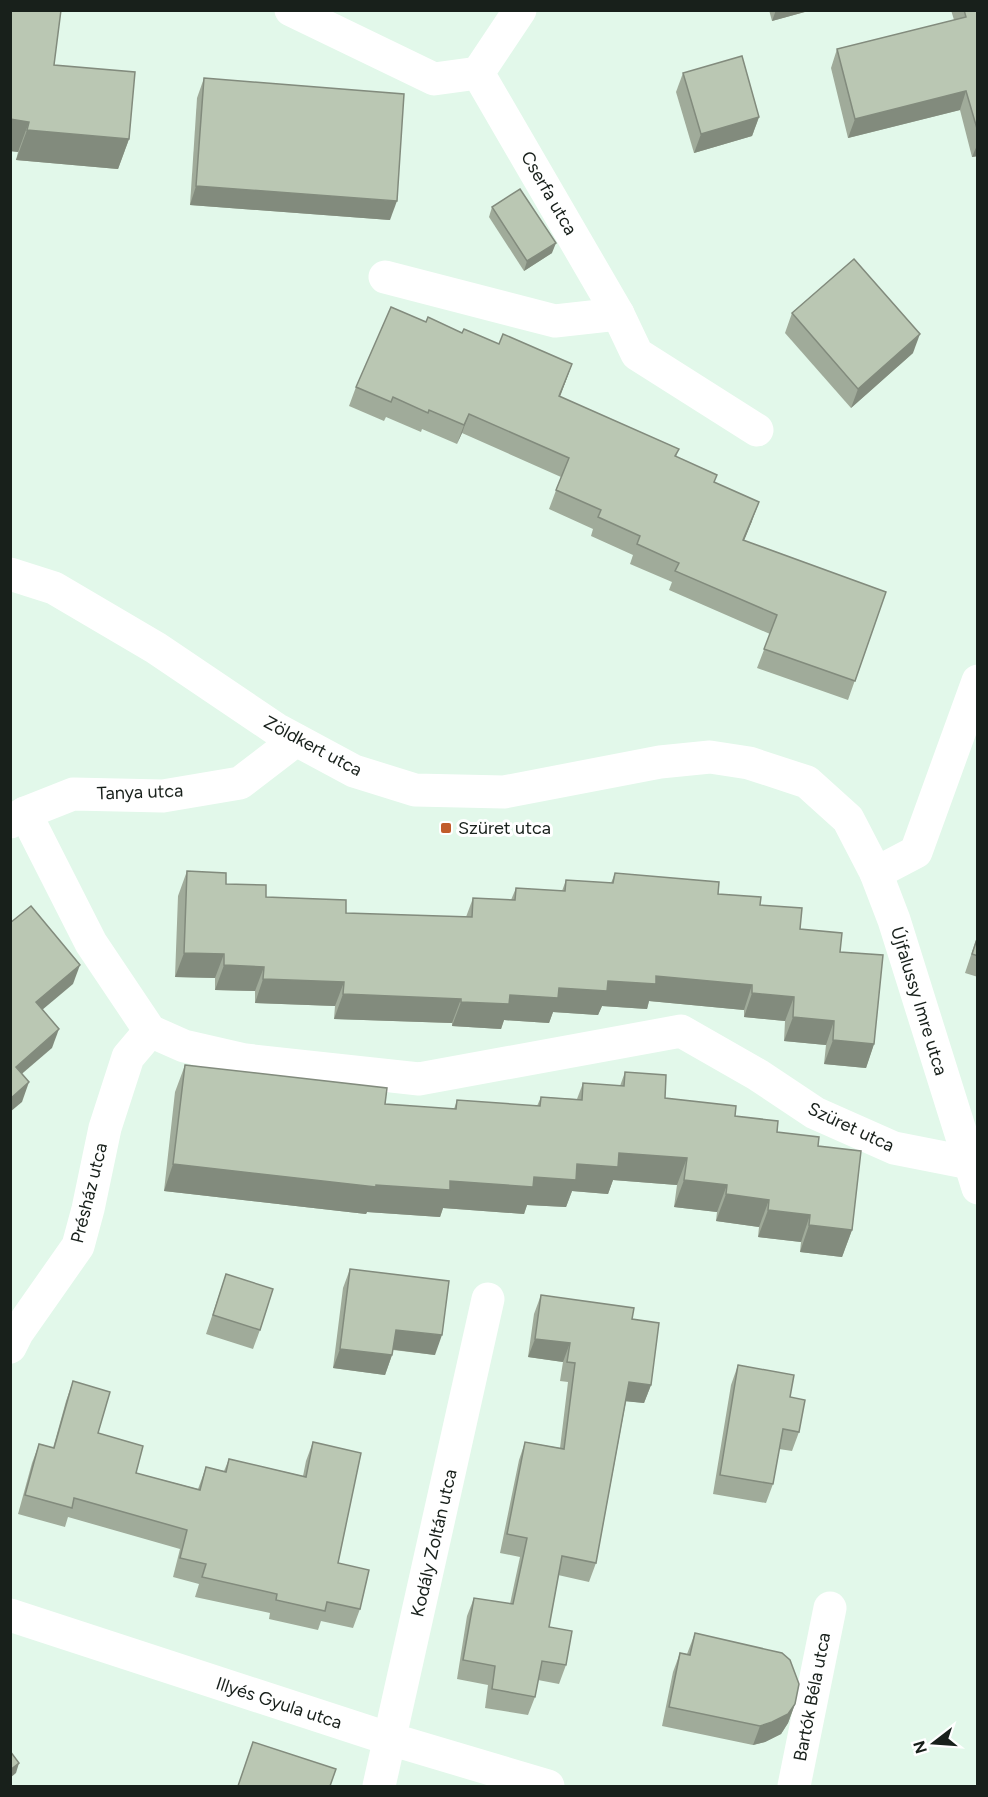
<svg xmlns="http://www.w3.org/2000/svg" width="988" height="1797" viewBox="0 0 988 1797" font-family="Figtree,sans-serif">
<style>
.lines{fill:none;stroke-linecap:round;stroke-linejoin:round}
.street{stroke:#fff;stroke-width:33}
.wall{fill:#a0ab9a}
.shaded-wall{fill:#828b7d}
.building{fill:#bac7b3;stroke:#828b7d;stroke-width:1.5}
.poi-dot{fill:#c15c2a;stroke:#fff;stroke-width:2}
.labels{text-anchor:middle;dominant-baseline:central;stroke-width:6;stroke-linejoin:round;paint-order:stroke}
.street-label{font-size:18px;fill:#18201b;stroke:#fff}
.poi-label{font-size:18px;fill:#18201b;stroke:#fff;text-anchor:start}
</style>
<rect width="100%" height="100%" fill="#e2f8ea"/>
<g class="lines">
<g class="street">
<polyline points="291,10 434,79 478,73"/>
<polyline points="520,10 478,73 618,314 637,354 757,430"/>
<polyline points="385,277 555,321 618,314"/>
<polyline points="10,574 54,588 156,648 276,729 354,771 415,790 504,792 660,762 710,757 749,763 807,782 848,819 876,873 894,920 978,1188"/>
<polyline points="25,813 91,943 150,1031 184,1046 245,1060 419,1079 681,1031 758,1075 815,1113 894,1148 970,1163"/>
<polyline points="10,822 25,813 73,794 163,796 240,783 296,740"/>
<polyline points="876,873 916,852 978,681"/>
<polyline points="10,1347 17,1333 78,1246 88,1209 105,1128 128,1057 150,1031"/>
<polyline points="10,1615 390,1739 548,1786"/>
<polyline points="379,1786 488,1299"/>
<polyline points="794,1786 830,1608"/>
</g>
</g>
<g class="wall">
<polygon points="10,10 54,65 129,139 118,169 16,160 18,152 10,151"/>
<polygon points="769,10 812,10 772,21"/>
<polygon points="951,10 978,10 978,156 972,157 960,110 848,138 831,68 837,49 954,20"/>
<polygon points="683,73 759,117 752,136 694,153 676,92"/>
<polygon points="204,78 390,220 190,205 197,98"/>
<polygon points="492,207 552,253 524,271 489,217"/>
<polygon points="792,313 913,353 851,408 785,333"/>
<polygon points="426,322 499,344 572,364 560,397 679,449 676,457 715,482 752,521 744,541 886,592 848,700 757,668 770,634 669,590 672,582 630,564 633,555 591,536 593,529 549,509 561,477 462,433 457,444 422,429 421,432 386,417 384,421 349,406 356,387"/>
<polygon points="187,871 266,897 346,913 466,917 473,898 511,900 516,888 562,891 566,880 611,883 615,873 718,894 760,905 840,952 874,1044 866,1068 824,1064 826,1045 784,1041 785,1021 744,1017 744,1010 649,1001 647,1009 602,1006 598,1015 553,1012 549,1023 504,1020 501,1029 452,1026 452,1023 334,1019 335,1006 255,1003 255,991 215,990 215,978 175,977 178,896"/>
<polygon points="978,934 978,977 965,973"/>
<polygon points="185,1065 385,1104 454,1109 457,1100 537,1106 541,1097 577,1099 583,1083 620,1086 625,1072 665,1098 735,1116 777,1132 818,1146 852,1230 842,1257 800,1252 801,1242 758,1237 759,1227 716,1221 717,1212 674,1207 677,1185 613,1180 608,1194 572,1191 566,1207 527,1205 524,1214 443,1208 440,1217 367,1212 366,1214 164,1191 175,1092"/>
<polygon points="350,1269 435,1355 393,1350 392,1355 385,1375 333,1368 343,1288"/>
<polygon points="226,1274 260,1330 253,1349 206,1334"/>
<polygon points="541,1295 632,1319 651,1385 644,1403 626,1401 596,1563 589,1582 558,1575 549,1627 566,1665 559,1684 538,1680 535,1697 528,1715 485,1708 488,1685 457,1679 467,1616 474,1598 510,1604 520,1557 500,1553 519,1460 525,1442 560,1448 568,1382 560,1381 563,1362 528,1357 534,1314"/>
<polygon points="738,1365 790,1397 799,1432 792,1451 779,1449 773,1484 766,1503 713,1494 731,1385"/>
<polygon points="73,1381 98,1433 136,1473 198,1489 206,1467 224,1471 229,1459 303,1476 306,1461 313,1442 338,1563 360,1609 353,1628 321,1621 318,1630 269,1619 270,1613 195,1597 199,1584 173,1577 180,1549 68,1517 65,1527 18,1514 32,1463 39,1444 53,1448 66,1401"/>
<polygon points="695,1633 795,1704 788,1723 781,1734 765,1742 753,1745 662,1726 673,1672 680,1653 687,1654"/>
</g>
<g class="shaded-wall">
<polygon points="776,10 812,10 772,21"/>
<polygon points="966,91 960,110 848,138 855,119"/>
<polygon points="759,117 752,136 694,153 701,134"/>
<polygon points="10,119 29,122 18,152 10,151"/>
<polygon points="27,130 129,139 118,169 16,160"/>
<polygon points="978,143 978,156 972,157"/>
<polygon points="196,186 397,201 390,220 190,205"/>
<polygon points="556,243 552,253 524,271 527,261"/>
<polygon points="920,334 913,353 851,408 858,389"/>
<polygon points="572,364 565,383 552,415 559,396"/>
<polygon points="469,414 462,433 457,444 464,425"/>
<polygon points="759,502 752,521 736,559 743,540"/>
<polygon points="184,953 224,954 215,978 175,977"/>
<polygon points="80,965 73,984 29,1021 36,1002"/>
<polygon points="224,965 264,967 255,991 215,990"/>
<polygon points="656,976 752,985 744,1010 649,1001 647,1009 602,1006 598,1015 553,1012 549,1023 504,1020 501,1029 452,1026 461,1002 608,981"/>
<polygon points="263,979 344,982 335,1006 255,1003"/>
<polygon points="752,993 794,997 785,1021 744,1017"/>
<polygon points="343,994 461,999 452,1023 334,1019"/>
<polygon points="793,1017 834,1021 826,1045 784,1041"/>
<polygon points="59,1029 52,1048 10,1084 16,1067"/>
<polygon points="833,1040 874,1044 866,1068 824,1064"/>
<polygon points="29,1082 22,1102 10,1112 10,1099"/>
<polygon points="619,1153 687,1158 677,1185 613,1180 608,1194 572,1191 566,1207 527,1205 524,1214 443,1208 440,1217 367,1212 366,1214 164,1191 173,1164 376,1185 534,1177 577,1164"/>
<polygon points="684,1180 727,1185 717,1212 674,1207"/>
<polygon points="726,1194 769,1200 759,1227 716,1221"/>
<polygon points="768,1210 810,1215 801,1242 758,1237"/>
<polygon points="809,1225 852,1230 842,1257 800,1252"/>
<polygon points="396,1330 442,1335 435,1355 389,1349"/>
<polygon points="535,1339 570,1343 563,1362 528,1357"/>
<polygon points="340,1349 392,1355 385,1375 333,1368"/>
<polygon points="629,1382 651,1385 644,1403 623,1401"/>
<polygon points="795,1704 788,1723 781,1734 765,1742 753,1745 760,1726"/>
<polygon points="19,1763 16,1773 10,1778 10,1770"/>
</g>
<g class="building">
<polygon points="10,10 61,10 54,65 135,72 129,139 27,130 29,122 10,119"/>
<polygon points="964,10 978,10 978,132 966,91 855,119 837,49 966,17"/>
<polygon points="742,56 759,117 701,134 683,73"/>
<polygon points="204,78 404,94 397,201 196,186"/>
<polygon points="520,189 556,243 527,261 492,207"/>
<polygon points="854,259 920,334 858,389 792,313"/>
<polygon points="391,307 426,322 428,317 462,333 464,329 499,344 503,334 572,364 559,396 679,449 675,456 717,475 714,482 759,502 743,540 886,592 855,681 764,649 777,615 675,571 679,563 637,544 640,536 598,517 601,510 556,490 569,458 469,414 464,425 429,410 428,413 393,397 391,402 356,387"/>
<polygon points="187,871 226,873 226,884 266,885 266,897 346,900 346,913 472,917 473,898 515,900 516,888 565,891 566,880 613,883 615,873 719,882 718,894 761,897 760,905 802,908 800,929 842,933 840,952 883,955 874,1044 833,1040 834,1021 793,1017 794,997 752,993 752,985 656,976 656,984 608,981 607,991 559,988 558,998 510,995 509,1004 461,1002 461,999 343,994 344,982 263,979 264,967 224,965 224,954 184,953"/>
<polygon points="31,906 80,965 36,1002 59,1029 16,1067 29,1082 10,1099 10,923"/>
<polygon points="978,936 978,956 972,954"/>
<polygon points="185,1065 387,1088 385,1104 456,1109 457,1100 540,1106 541,1097 582,1100 583,1083 624,1086 625,1072 666,1075 665,1098 736,1106 735,1116 778,1121 777,1132 819,1137 818,1146 861,1151 852,1230 809,1225 810,1215 768,1210 769,1200 726,1194 727,1185 684,1180 687,1158 619,1153 618,1167 577,1164 576,1180 534,1177 533,1187 450,1181 450,1190 376,1185 376,1187 173,1164"/>
<polygon points="350,1269 449,1281 442,1335 396,1330 392,1355 340,1349"/>
<polygon points="226,1274 273,1289 260,1330 213,1315"/>
<polygon points="541,1295 634,1308 632,1319 659,1323 651,1385 629,1382 596,1563 562,1556 549,1627 572,1631 566,1665 542,1661 535,1697 492,1689 495,1666 463,1660 474,1598 513,1604 527,1538 507,1534 525,1442 564,1449 575,1363 567,1362 570,1343 535,1339"/>
<polygon points="738,1365 794,1375 790,1397 805,1400 799,1432 783,1429 773,1484 720,1475"/>
<polygon points="73,1381 110,1392 98,1433 143,1446 136,1473 200,1490 206,1467 226,1472 229,1459 306,1477 313,1442 361,1453 338,1563 369,1570 360,1609 327,1602 325,1611 276,1600 277,1594 202,1577 206,1564 180,1558 187,1530 74,1498 72,1508 25,1495 39,1444 54,1448"/>
<polygon points="695,1633 782,1653 790,1660 799,1684 795,1704 788,1714 772,1722 760,1726 669,1707 680,1653 690,1655"/>
<polygon points="253,1742 336,1769 330,1786 238,1786"/>
<polygon points="10,1751 19,1763 10,1770"/>
</g>
<rect class="poi-dot" x="440" y="822" width="12" height="12" rx="3"/>
<g class="labels">
<g class="street-label">
<text transform="translate(549 193) rotate(60)">Cserfa utca</text>
<text transform="translate(313 746) rotate(28)">Zöldkert utca</text>
<text transform="translate(140 792) rotate(-2)">Tanya utca</text>
<text transform="translate(919 1001) rotate(73)">Újfalussy Imre utca</text>
<text transform="translate(851 1127) rotate(25)">Szüret utca</text>
<text transform="translate(89 1193) rotate(-76)">Présház utca</text>
<text transform="translate(434 1543) rotate(-77)">Kodály Zoltán utca</text>
<text transform="translate(812 1697) rotate(-79)">Bartók Béla utca</text>
<text transform="translate(279 1703) rotate(18)">Illyés Gyula utca</text>
</g>
<g class="poi-label">
<text x="458" y="828">Szüret utca</text>
</g>
</g>
<rect width="988" height="1797" fill="none" stroke="#18201b" stroke-width="24"/>
<g transform="translate(934 1743) rotate(253)" stroke="#ffffff" stroke-width="4.5" paint-order="stroke">
<path d="M0-4.5L10 22L0 15L-10 22Z" fill="#18201b"/>
<text y="-9" font-size="16" font-weight="bold" text-anchor="middle" fill="#18201b">N</text>
</g>
</svg>
